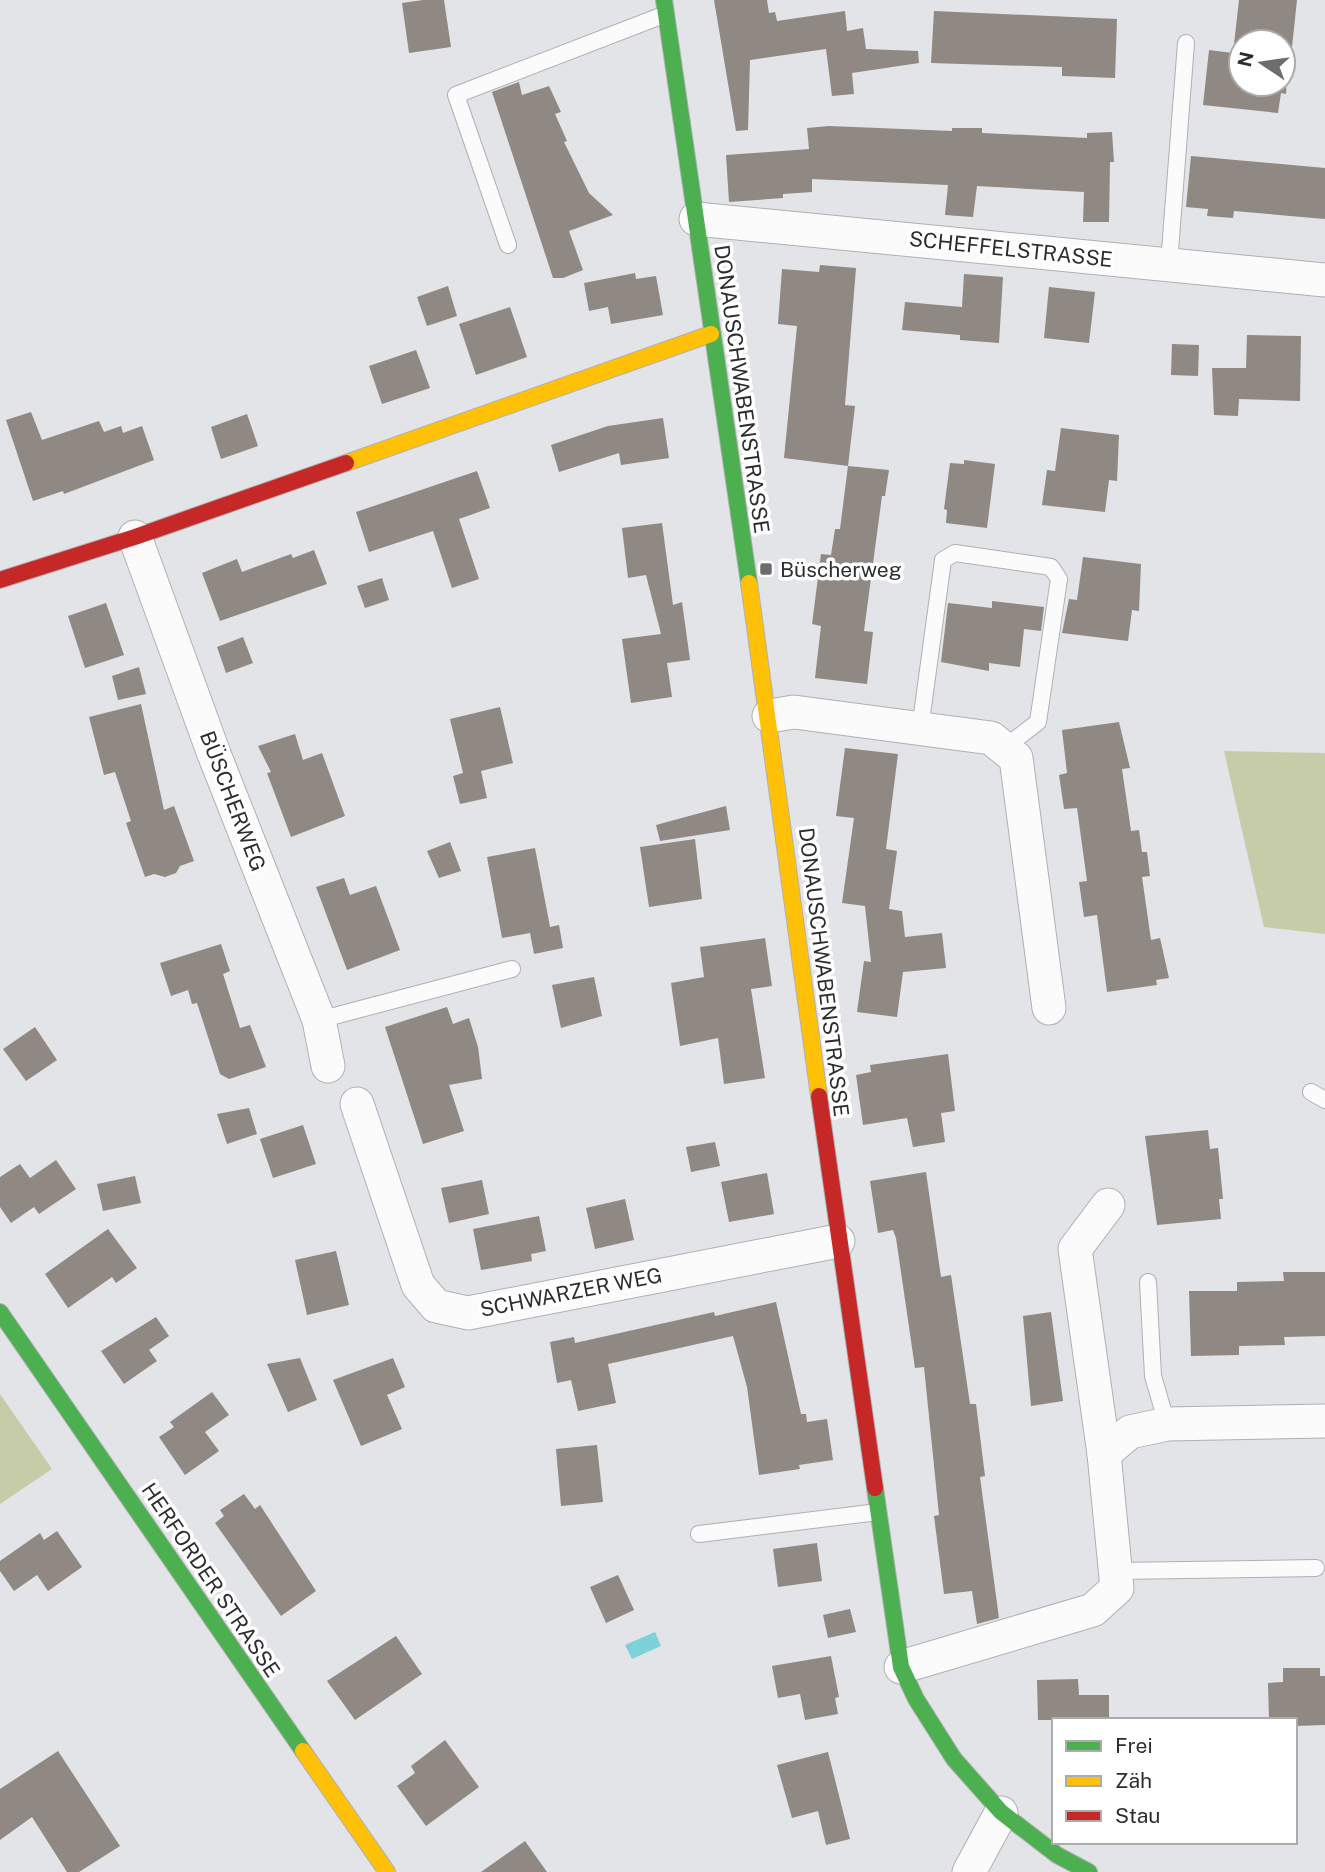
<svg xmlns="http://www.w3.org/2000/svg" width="1325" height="1872" viewBox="0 0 1325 1872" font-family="'Public Sans',sans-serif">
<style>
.green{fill:#c7cca8}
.water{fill:#7dd2da}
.building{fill:#908882;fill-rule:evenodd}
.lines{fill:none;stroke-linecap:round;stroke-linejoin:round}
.lane-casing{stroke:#afb0b2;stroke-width:18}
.street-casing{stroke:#afb0b2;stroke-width:35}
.fast-casing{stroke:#afb0b2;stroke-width:18}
.slow-casing{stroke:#afb0b2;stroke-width:18}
.jam-casing{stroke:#afb0b2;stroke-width:18}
.lane{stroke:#fbfbfb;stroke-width:16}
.street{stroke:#fbfbfb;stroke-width:33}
.fast{stroke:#4caf50;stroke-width:16}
.slow{stroke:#ffc107;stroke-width:16}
.jam{stroke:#c62828;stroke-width:16}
.poi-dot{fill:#6c6d6f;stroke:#fff;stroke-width:2.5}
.labels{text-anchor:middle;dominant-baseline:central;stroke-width:7;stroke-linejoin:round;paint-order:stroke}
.street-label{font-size:21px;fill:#2c2d2f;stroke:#fff}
.poi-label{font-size:21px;fill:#2c2d2f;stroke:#fff;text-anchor:start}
</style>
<rect width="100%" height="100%" fill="#e2e4e7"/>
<g class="green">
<polygon points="1224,751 1325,753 1325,934 1264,927"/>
<polygon points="0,1394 52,1469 0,1504"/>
</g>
<polygon class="water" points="655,1632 661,1646 632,1659 625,1645"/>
<g class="building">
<polygon points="423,0 444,0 451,47 409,53 402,3"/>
<polygon points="714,0 767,0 769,13 775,12 777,21 845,11 847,31 863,28 866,49 918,51 919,63 852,73 854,94 832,96 826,49 750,60 748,130 736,131"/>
<path d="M1239 0H1297L1289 75H1287L1286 94 1281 93 1278 113 1203 105 1209 50 1233 53ZM1241 42H1283V84H1241Z"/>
<polygon points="934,11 1117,19 1115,78 1062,76 1062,67 931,63"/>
<polygon points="519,82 522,95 549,86 561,112 555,114 567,141 564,142 589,193 613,215 569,231 583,270 563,278 553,278 492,92"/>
<polygon points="829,126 952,131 952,128 982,128 982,133 1087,138 1087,133 1112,132 1114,162 1110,162 1109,222 1083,222 1084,192 977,186 973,217 945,215 948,185 812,179 812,192 783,194 783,198 729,202 726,155 809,149 807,128"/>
<polygon points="1191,156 1325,168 1325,219 1234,211 1233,218 1207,216 1208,209 1186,207"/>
<polygon points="820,265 856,268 845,405 855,406 848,466 784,458 797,326 778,324 782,269 819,272"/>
<polygon points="635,273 636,279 656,276 663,315 611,324 608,307 589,311 584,283"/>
<polygon points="964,274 1003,277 999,343 960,340 960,335 902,330 905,302 962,307"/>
<polygon points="448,286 457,316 427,326 417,297"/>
<polygon points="1049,287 1095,292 1089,343 1044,338"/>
<polygon points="510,307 527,357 476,375 459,324"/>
<polygon points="1247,335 1301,336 1300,401 1239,399 1238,416 1214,415 1212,368 1246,368"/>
<polygon points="1172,344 1199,345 1198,376 1171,375"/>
<polygon points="416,350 430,388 382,404 369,366"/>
<polygon points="31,412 42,440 99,421 104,432 121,426 123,433 142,426 154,460 64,494 63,491 33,501 6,420"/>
<polygon points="247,414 258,446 221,459 211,427"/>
<polygon points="663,418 669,458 621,465 619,453 559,472 551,445 608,426"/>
<polygon points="1061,428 1119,435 1117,481 1109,480 1105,512 1042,505 1047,470 1055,471"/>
<polygon points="964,460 995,464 987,528 946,523 947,510 944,509 950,463 964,464"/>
<polygon points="848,466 889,470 885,496 882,496 864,631 873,632 867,684 815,678 821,626 812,624 821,554 831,555 835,529 840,529"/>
<polygon points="477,471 490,508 459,519 479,579 452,588 433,531 369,552 356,512"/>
<polygon points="662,523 673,605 682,602 690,660 667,663 672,697 631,703 622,639 661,634 646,575 628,578 622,528"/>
<polygon points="314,550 327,584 220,621 202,573 237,559 242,572 291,554 293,558"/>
<polygon points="1083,557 1141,564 1139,611 1132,610 1128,641 1062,633 1069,599 1077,600"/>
<polygon points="382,578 389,600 365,608 357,586"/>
<polygon points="992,601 1044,607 1041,631 1024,629 1020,667 989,663 989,671 941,662 948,603 992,608"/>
<polygon points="106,603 124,655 85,668 68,616"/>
<polygon points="243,637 253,663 226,673 217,647"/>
<polygon points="139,667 146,694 118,700 112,676"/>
<polygon points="141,704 164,810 174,806 194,861 180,866 176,873 165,877 154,874 145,877 126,823 131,821 115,772 104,775 89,717"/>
<polygon points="500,707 513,763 481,771 487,798 460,804 453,776 463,773 450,719"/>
<polygon points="1119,722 1130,768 1122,769 1131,831 1139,830 1142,852 1147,852 1150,876 1142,877 1151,940 1160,938 1169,978 1156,980 1157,985 1107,992 1097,915 1084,917 1079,882 1087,881 1077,808 1064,809 1059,775 1067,773 1062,730"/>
<polygon points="295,734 303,760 322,753 345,816 291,837 267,773 271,772 258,746"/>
<polygon points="845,748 898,754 886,849 897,851 889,909 902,911 905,937 942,933 946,968 903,972 897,1017 857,1012 864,961 871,962 865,906 842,903 854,818 836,816"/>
<polygon points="726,806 730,830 660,841 656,825"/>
<polygon points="695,839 702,899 649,907 640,847"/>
<polygon points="450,842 461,871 439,878 427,851"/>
<polygon points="535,848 550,927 559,925 563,948 534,954 530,933 502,938 487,857"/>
<polygon points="344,878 350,895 376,886 400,950 347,970 316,887"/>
<polygon points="765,938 772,986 751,989 765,1078 724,1084 718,1038 680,1046 671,983 704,977 700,947"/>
<polygon points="221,944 230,971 223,974 240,1028 250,1025 266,1067 229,1079 220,1074 197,1003 192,1004 188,990 171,996 160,963"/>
<polygon points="594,977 602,1016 561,1028 552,985"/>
<polygon points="447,1007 453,1024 469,1018 478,1047 482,1079 449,1085 464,1131 423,1144 385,1027"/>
<polygon points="35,1027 57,1060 26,1081 3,1049"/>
<polygon points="948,1054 955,1111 941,1113 945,1142 913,1147 907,1118 863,1125 856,1075 871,1072 870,1065"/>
<polygon points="249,1108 257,1134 227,1144 217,1114"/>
<polygon points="303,1125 316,1164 273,1178 260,1139"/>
<polygon points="1208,1130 1210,1149 1218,1148 1223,1199 1219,1199 1221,1219 1157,1225 1145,1136"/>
<polygon points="715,1142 720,1166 691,1172 686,1147"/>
<polygon points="56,1160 76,1189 39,1214 34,1207 11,1223 0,1207 0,1177 20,1164 30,1178"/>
<polygon points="926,1172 941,1277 951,1275 970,1404 976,1404 985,1476 980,1477 999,1618 977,1624 972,1591 944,1594 934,1516 939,1515 924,1367 915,1368 896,1238 893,1230 878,1233 870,1181"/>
<polygon points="767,1173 774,1214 729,1222 721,1182"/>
<polygon points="135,1176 141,1203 103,1211 97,1184"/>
<polygon points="482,1180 489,1214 449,1223 441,1188"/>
<polygon points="625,1199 634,1240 595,1249 586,1208"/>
<polygon points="539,1216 546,1251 531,1254 532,1261 481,1270 473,1229"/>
<polygon points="108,1229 137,1268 116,1283 112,1277 68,1308 45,1274"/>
<polygon points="336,1251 349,1305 307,1315 295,1260"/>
<polygon points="1283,1272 1325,1272 1325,1336 1284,1337 1285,1345 1239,1346 1239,1355 1191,1356 1189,1291 1237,1291 1237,1282 1284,1281"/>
<polygon points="776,1302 801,1414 806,1414 807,1422 827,1419 833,1460 799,1465 800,1469 759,1475 747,1387 733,1336 608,1364 616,1403 578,1411 571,1380 557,1383 550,1342 574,1337 575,1343 714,1312 715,1316"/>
<polygon points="1051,1312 1063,1401 1031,1406 1023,1316"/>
<polygon points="156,1317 169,1336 149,1350 157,1361 124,1384 101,1351"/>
<polygon points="300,1358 317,1400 288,1412 267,1364"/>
<polygon points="393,1358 405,1387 387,1395 402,1429 361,1446 333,1380"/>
<polygon points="212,1392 229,1415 205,1432 219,1451 185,1475 159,1437 174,1427 170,1422"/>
<polygon points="597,1445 603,1502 561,1506 556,1449"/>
<polygon points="244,1494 255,1509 260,1505 316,1591 281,1616 215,1523 224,1516 220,1510"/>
<polygon points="57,1531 82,1567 48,1591 37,1575 14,1591 0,1571 0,1561 40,1533 44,1540"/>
<polygon points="817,1543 822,1581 778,1587 773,1549"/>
<polygon points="618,1575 634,1610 606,1623 590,1587"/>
<polygon points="850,1609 856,1632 828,1638 823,1615"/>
<polygon points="396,1636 422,1674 355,1720 327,1681"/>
<polygon points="831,1656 839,1697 835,1698 838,1714 805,1720 800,1694 778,1698 772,1666"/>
<polygon points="1283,1668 1320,1668 1320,1676 1325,1676 1325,1725 1295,1726 1295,1720 1269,1720 1268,1683 1283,1682"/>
<polygon points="1078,1679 1079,1695 1109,1695 1109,1720 1038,1720 1037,1680"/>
<polygon points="445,1740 479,1787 426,1826 397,1786 415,1773 411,1766"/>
<polygon points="58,1751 120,1846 79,1872 67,1872 32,1817 0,1840 0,1789"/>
<polygon points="828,1752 850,1839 826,1845 818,1811 792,1818 777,1765"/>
<polygon points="525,1841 547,1872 481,1872"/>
</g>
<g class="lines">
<g class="lane-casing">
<g id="lane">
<polyline points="508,245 456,95 666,14"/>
<polyline points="1169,264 1186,43"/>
<polyline points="920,729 943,560 955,553 1051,567 1059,579 1038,722 1004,748"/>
<polyline points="319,1020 512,969"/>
<polyline points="1311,1092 1325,1100"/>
<polyline points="1148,1282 1153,1376 1167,1424"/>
<polyline points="699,1534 878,1512"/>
<polyline points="1116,1571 1316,1568"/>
</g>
</g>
<g class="street-casing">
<g id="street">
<polyline points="696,219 1325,280"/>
<polyline points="135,537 214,754 319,1020 328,1066"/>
<polyline points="769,716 794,712 991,738 1016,758 1049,1008"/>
<polyline points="357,1104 418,1285 436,1306 468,1313 838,1241"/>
<polyline points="1104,1454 1130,1432 1167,1424 1325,1421"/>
<polyline points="901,1667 1093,1610 1117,1588 1104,1454 1075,1249 1108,1205"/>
<polyline points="969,1872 1001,1813"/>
</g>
</g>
<g class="fast-casing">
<g id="fast">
<polyline points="664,0 749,583"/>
<polyline points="0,1312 303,1751"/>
<polyline points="875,1488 901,1667 916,1699 954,1759 1001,1812 1057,1855 1089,1872"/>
</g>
</g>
<g class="slow-casing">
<g id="slow">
<polyline points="346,463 711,334"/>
<polyline points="749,583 819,1096"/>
<polyline points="303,1751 387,1872"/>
</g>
</g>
<g class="jam-casing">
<g id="jam">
<polyline points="0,580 135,537 346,463"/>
<polyline points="819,1096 875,1488"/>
</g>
</g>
<use href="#lane" class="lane"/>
<use href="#street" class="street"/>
<use href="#fast" class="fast"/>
<use href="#slow" class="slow"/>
<use href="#jam" class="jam"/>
</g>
<rect class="poi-dot" x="759" y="562" width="14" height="14" rx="3.5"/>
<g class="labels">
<g class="street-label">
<text transform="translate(1011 249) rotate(6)">SCHEFFELSTRASSE</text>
<text transform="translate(742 389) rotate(82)">DONAUSCHWABENSTRASSE</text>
<text transform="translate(233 801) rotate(69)">BÜSCHERWEG</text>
<text transform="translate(824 972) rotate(83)">DONAUSCHWABENSTRASSE</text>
<text transform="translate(571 1292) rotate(-11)">SCHWARZER WEG</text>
<text transform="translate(211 1580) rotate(56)">HERFORDER STRASSE</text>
</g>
<g class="poi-label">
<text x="780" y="569">Büscherweg</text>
</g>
</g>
<rect x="1052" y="1718" width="245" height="126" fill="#ffffff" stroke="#ababac" stroke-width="2"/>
<rect x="1066" y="1741" width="35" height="10" fill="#4caf50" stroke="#ababac" stroke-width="2"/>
<text x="1115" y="1753" font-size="21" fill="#2c2d2f">Frei</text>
<rect x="1066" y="1776" width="35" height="10" fill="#ffc107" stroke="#ababac" stroke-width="2"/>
<text x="1115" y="1788" font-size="21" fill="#2c2d2f">Zäh</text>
<rect x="1066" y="1811" width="35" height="10" fill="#c62828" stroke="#ababac" stroke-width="2"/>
<text x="1115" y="1823" font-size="21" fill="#2c2d2f">Stau</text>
<g transform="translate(1262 63) rotate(283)"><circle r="33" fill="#ffffff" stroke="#ababac" stroke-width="2"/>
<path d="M0-5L12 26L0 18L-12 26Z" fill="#6c6d6f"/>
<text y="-10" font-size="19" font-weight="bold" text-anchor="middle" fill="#2c2d2f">N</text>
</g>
</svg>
